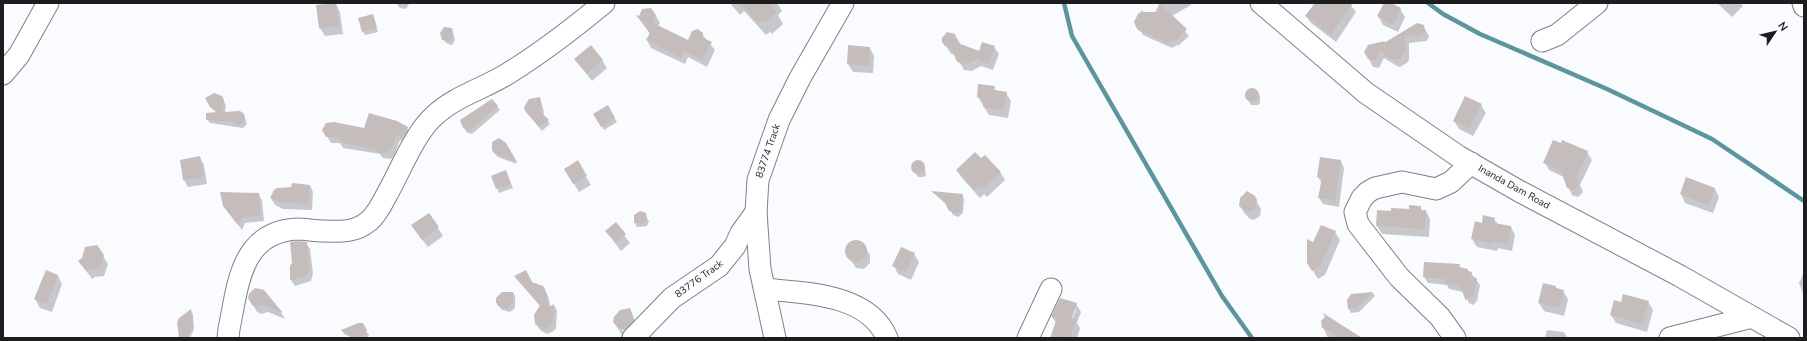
<svg xmlns="http://www.w3.org/2000/svg" width="1807" height="341" viewBox="0 0 1807 341" font-family="'Nunito Sans',sans-serif">
<style>
.shadow{fill:#0003;fill-rule:evenodd}
.lines{fill:none;stroke-linecap:round;stroke-linejoin:round}
.stream{stroke:#5c969c;stroke-width:4.5}
.building{fill:#c4bdbb}
.minor-casing{stroke:#7f8186;stroke-width:23}
.minor{stroke:#fff;stroke-width:21}
.labels{text-anchor:middle;dominant-baseline:central;stroke-width:3;stroke-linejoin:round;paint-order:stroke}
.street-label{font-size:10px;fill:#1d1d1f;stroke:#fafbff}
</style>
<rect width="100%" height="100%" fill="#fafbff"/>
<g class="shadow">
<polygon points="396,3 408,3 409,4 406,9 400,8"/>
<polygon points="730,3 777,3 782,11 778,15 783,24 772,34 770,32 766,35 744,11 740,15"/>
<polygon points="1122,3 1138,3 1138,4 1123,4"/>
<polygon points="1160,3 1190,3 1191,5 1172,16 1189,36 1178,46 1177,45 1172,48 1143,35 1137,26 1136,18 1142,10 1149,23"/>
<polygon points="1316,3 1349,3 1356,12 1336,42 1311,23 1306,16"/>
<polygon points="1385,3 1389,3 1400,9 1405,17 1398,32 1383,25 1378,16"/>
<polygon points="1717,3 1741,3 1743,6 1732,17"/>
<polygon points="336,4 340,12 343,34 325,36 320,28"/>
<polygon points="373,15 378,32 365,35 363,32"/>
<polygon points="656,16 660,23 658,26 688,41 702,34 715,50 707,67 688,57 685,64 651,48 647,40 650,34 642,22"/>
<polygon points="1423,26 1429,36 1427,41 1409,43 1409,60 1407,63 1400,67 1397,66 1384,58 1379,68 1373,67 1369,59 1385,42 1385,43"/>
<polygon points="452,29 455,40 452,45 446,43 443,39"/>
<polygon points="951,33 957,38 961,45 980,52 994,47 999,54 993,70 981,66 972,71 964,70 956,56 950,53 946,45 944,35"/>
<polygon points="870,48 874,56 873,73 853,72 848,64"/>
<polygon points="575,59 602,60 607,68 592,81"/>
<polygon points="994,87 996,92 1006,93 1011,101 1008,118 989,115 978,97"/>
<polygon points="1249,89 1255,89 1260,96 1260,103 1258,105 1251,105 1249,101 1245,95"/>
<polygon points="221,97 226,105 225,113 243,113 247,124 243,128 210,123 207,119 217,113 210,107"/>
<polygon points="540,98 544,112 543,115 550,124 542,131 526,111 527,103 530,100"/>
<polygon points="1481,105 1486,113 1473,136 1459,129 1454,121"/>
<polygon points="497,106 500,110 472,134 466,132 464,127"/>
<polygon points="608,107 617,122 604,130 595,115"/>
<polygon points="407,128 410,133 405,143 400,140 394,156 391,159 383,158 380,154 343,148 340,143 331,143 323,130"/>
<polygon points="500,140 503,141 517,164 498,157 495,154 493,150"/>
<polygon points="1587,152 1592,160 1580,185 1583,192 1578,197 1572,195 1564,177 1549,170 1545,163"/>
<polygon points="200,158 204,165 207,184 188,187 184,180"/>
<polygon points="981,160 1000,172 1005,180 987,197 984,194 980,198 962,178 957,170"/>
<polygon points="1341,161 1344,168 1339,207 1323,204 1319,198 1322,184 1318,177"/>
<polygon points="577,162 591,185 579,192 565,169"/>
<polygon points="917,162 923,164 925,168 926,175 924,177 918,177 912,168 915,163"/>
<polygon points="506,171 513,188 499,193 492,176"/>
<polygon points="1687,178 1715,189 1719,197 1713,213 1685,203 1681,194"/>
<polygon points="310,185 313,192 312,210 283,209 275,205 271,198"/>
<polygon points="933,192 962,195 964,199 963,213 958,217 953,215 948,206"/>
<polygon points="258,194 262,200 264,221 245,223 242,230 224,206"/>
<polygon points="1254,197 1261,209 1260,216 1254,220 1250,219 1245,214 1240,206"/>
<polygon points="1420,207 1422,211 1426,211 1430,219 1429,237 1382,234 1377,226 1392,212"/>
<polygon points="429,214 443,236 428,247 417,233"/>
<polygon points="635,215 646,217 649,221 647,226 637,227 635,223"/>
<polygon points="1494,219 1498,224 1511,227 1515,235 1512,251 1498,248 1497,251 1477,247 1472,239 1482,224"/>
<polygon points="615,223 630,243 621,251 606,231"/>
<polygon points="1335,232 1340,240 1325,275 1318,279 1308,263 1313,243"/>
<polygon points="853,242 862,243 870,255 870,263 864,269 856,268 848,256 847,247"/>
<polygon points="306,243 310,249 313,273 311,281 295,286 291,280 291,266"/>
<polygon points="914,254 919,262 911,280 898,274 894,266"/>
<polygon points="103,256 108,264 104,276 95,277 92,279 79,261 83,259"/>
<polygon points="1459,265 1461,269 1467,270 1471,273 1480,285 1477,301 1473,305 1470,303 1470,305 1463,292 1449,289 1447,285 1428,283 1424,277"/>
<polygon points="46,271 58,276 62,284 52,312 40,308 35,299"/>
<polygon points="1804,272 1804,296 1799,283"/>
<polygon points="515,277 545,290 548,296 551,308 554,305 557,311 556,328 554,331 547,334 540,330 536,324 540,306"/>
<polygon points="1556,287 1557,290 1563,291 1568,299 1564,316 1544,311 1539,303"/>
<polygon points="263,290 282,314 285,319 268,312 261,314 257,312 249,298"/>
<polygon points="513,292 515,296 515,307 513,310 510,312 502,310 499,306"/>
<polygon points="1373,293 1375,296 1359,312 1351,313 1349,309 1352,295"/>
<polygon points="1648,302 1653,310 1647,332 1616,323 1611,315 1622,303"/>
<path d="M1076 304 1081 312 1077 323 1080 328 1077 338H1052L1056 323 1052 317ZM1074 309H1076L1071 323 1070 322Z"/>
<path d="M630 309 638 328 628 338 621 334 616 325ZM618 326 628 332 627 333 618 328Z"/>
<polygon points="191,311 193,314 194,329 190,338 180,338"/>
<polygon points="359,324 366,331 369,335 367,338 352,338 344,334 342,331"/>
<polygon points="1322,325 1351,338 1328,338"/>
<polygon points="1547,330 1564,332 1567,337 1575,338 1545,338"/>
</g>
<g class="lines">
<g class="stream">
<polyline points="1064,3 1072,36 1222,296 1252,338"/>
<polyline points="1428,3 1443,14 1480,34 1607,89 1712,139 1804,201"/>
</g>
</g>
<g class="building">
<polygon points="336,3 339,26 319,28 316,5"/>
<polygon points="739,3 769,3 777,12 764,23 762,20 759,24"/>
<polygon points="1159,3 1187,29 1174,42 1173,40 1168,43 1138,30 1136,27 1134,22 1138,14 1141,12 1159,12"/>
<polygon points="1315,3 1353,3 1331,35 1305,16"/>
<polygon points="1384,3 1391,3 1401,8 1393,25 1377,16"/>
<polygon points="651,8 656,15 653,23 688,40 692,31 698,29 703,33 703,38 712,42 702,60 684,51 681,58 646,40 650,33 636,15 639,16 642,9"/>
<polygon points="373,14 377,28 362,32 358,18"/>
<polygon points="1417,23 1424,25 1425,31 1420,36 1405,35 1405,52 1400,59 1391,59 1380,51 1375,61 1368,59 1364,52 1368,45 1385,41 1384,43"/>
<polygon points="444,27 452,28 453,35 449,41 442,40 440,33"/>
<polygon points="947,32 955,34 958,43 979,51 982,42 995,46 989,64 977,59 967,64 959,63 956,60 953,50 945,46 942,42 942,38"/>
<polygon points="591,45 603,60 587,74 574,59"/>
<polygon points="848,45 870,47 869,66 847,64"/>
<polygon points="978,84 995,86 994,90 1007,92 1004,110 983,107 984,102 981,101 981,98 977,97"/>
<circle cx="1252" cy="95" r="7"/>
<polygon points="214,93 222,96 224,100 223,112 240,111 243,113 245,116 244,123 237,125 233,122 206,120 206,113 218,112 210,107 205,98"/>
<polygon points="1465,96 1482,104 1469,128 1453,121"/>
<polygon points="540,97 542,108 541,112 549,120 539,127 525,111 524,107 529,99"/>
<polygon points="492,99 498,106 469,131 463,128 460,120"/>
<polygon points="608,105 615,118 601,127 593,114"/>
<polygon points="369,113 397,121 408,127 402,138 397,134 391,150 387,153 379,153 376,149 339,142 339,137 326,137 322,130 326,123 334,122 364,128"/>
<polygon points="499,138 506,143 517,162 494,153 492,150 492,142"/>
<polygon points="1553,140 1561,143 1562,140 1588,151 1577,177 1579,184 1574,190 1567,188 1561,171 1543,163"/>
<polygon points="975,152 981,158 985,155 1001,172 982,189 979,186 975,190 956,170"/>
<polygon points="200,156 204,177 183,180 180,160"/>
<polygon points="1320,157 1341,160 1335,201 1318,198 1322,178 1317,177"/>
<polygon points="578,160 587,176 573,184 564,169"/>
<circle cx="918" cy="167" r="7"/>
<polygon points="506,170 511,184 496,189 491,176"/>
<polygon points="1686,177 1715,188 1709,206 1680,194"/>
<polygon points="292,183 310,185 308,204 279,202 270,198 274,190 277,188 291,187"/>
<polygon points="931,191 963,194 961,209 959,212 956,213 949,211 945,203"/>
<polygon points="1247,191 1255,196 1257,200 1256,208 1249,212 1245,211 1239,206 1240,198"/>
<polygon points="220,192 259,193 261,215 242,218 238,225 223,206"/>
<polygon points="1409,205 1421,206 1421,210 1426,210 1425,229 1376,226 1377,210 1391,211 1391,208 1409,209"/>
<polygon points="640,211 646,213 647,220 642,224 634,223 634,215"/>
<polygon points="429,213 439,227 422,240 411,225"/>
<polygon points="1483,215 1495,218 1494,223 1511,226 1508,244 1493,241 1493,244 1471,239 1475,221 1482,223"/>
<polygon points="616,222 626,234 616,243 605,231"/>
<polygon points="1321,225 1336,231 1320,266 1312,271 1307,263 1307,239 1313,242"/>
<circle cx="856" cy="251" r="11"/>
<polygon points="298,241 307,242 310,271 304,277 290,280 290,266 292,263 290,242"/>
<polygon points="97,245 104,255 100,268 91,269 87,272 78,261 82,258 85,247"/>
<polygon points="901,247 915,253 906,272 892,266"/>
<polygon points="1424,262 1460,264 1459,267 1468,269 1468,271 1472,272 1471,277 1477,278 1474,295 1469,299 1467,297 1466,301 1460,286 1445,283 1445,279 1423,277"/>
<polygon points="46,270 58,275 47,304 34,299"/>
<polygon points="526,270 532,282 543,286 545,289 549,307 554,304 553,321 547,328 543,329 535,324 534,315 540,305 514,276"/>
<polygon points="1543,283 1556,286 1556,288 1564,290 1560,308 1538,303"/>
<polygon points="255,288 264,290 283,313 263,305 256,307 252,305 248,298 249,294"/>
<polygon points="502,292 513,292 513,303 507,309 498,306 496,302 496,298"/>
<polygon points="1373,292 1357,308 1348,309 1347,300 1351,294"/>
<polygon points="1623,294 1649,301 1642,324 1610,315 1614,300 1621,302"/>
<polygon points="1060,298 1077,303 1072,318 1076,319 1070,338 1050,338 1057,318 1051,317"/>
<polygon points="630,308 634,320 624,330 619,329 613,322 614,317 620,310"/>
<polygon points="191,309 193,325 186,338 179,338 177,322 179,318"/>
<polygon points="1323,313 1359,336 1363,338 1336,338 1333,332 1322,328 1321,321 1325,317"/>
<polygon points="358,323 363,323 367,330 363,338 356,338 341,330"/>
</g>
<g class="lines">
<g class="minor-casing">
<g id="minor">
<polyline points="1261,3 1366,93 1458,156 1519,191 1680,276 1789,338"/>
<polyline points="1803,3 1804,6"/>
<polyline points="1542,41 1557,35 1597,3"/>
<polyline points="3,74 19,55 48,3"/>
<path d="M765 289C806 293 869 294 887 338"/>
<path d="M228 338 229 329C238 286 240 232 297 229 305 229 315 231 324 231 341 232 356 232 369 221 377 214 382 204 386 196 400 172 414 134 434 116 456 95 487 88 512 71 544 51 575 27 604 3"/>
<polyline points="633,338 672,298 719,266 735,246 741,233 756,212"/>
<polyline points="775,338 760,269 756,212 758,180 779,120 800,78 843,3"/>
<polyline points="1028,338 1051,289"/>
<polyline points="1455,338 1440,317 1399,277 1358,224 1355,212 1362,198 1368,192 1375,188 1402,182 1436,189 1451,182 1471,163"/>
<polyline points="1670,338 1752,317"/>
</g>
</g>
<use href="#minor" class="minor"/>
</g>
<g class="labels">
<g class="street-label">
<text transform="translate(768 151) rotate(-71)">83774 Track</text>
<text transform="translate(1514 187) rotate(29)">Inanda Dam Road</text>
<text transform="translate(699 279) rotate(-36)">83776 Track</text>
</g>
</g>
<rect width="1807" height="341" fill="none" stroke="#1d1d1f" stroke-width="8"/>
<g transform="translate(1775 32) rotate(55)" stroke="#fafbff" stroke-width="3" paint-order="stroke">
<path d="M0-3L7 15L0 10L-7 15Z" fill="#1d1d1f"/>
<text y="-6" font-size="11" font-weight="bold" text-anchor="middle" fill="#1d1d1f">N</text>
</g>
</svg>
